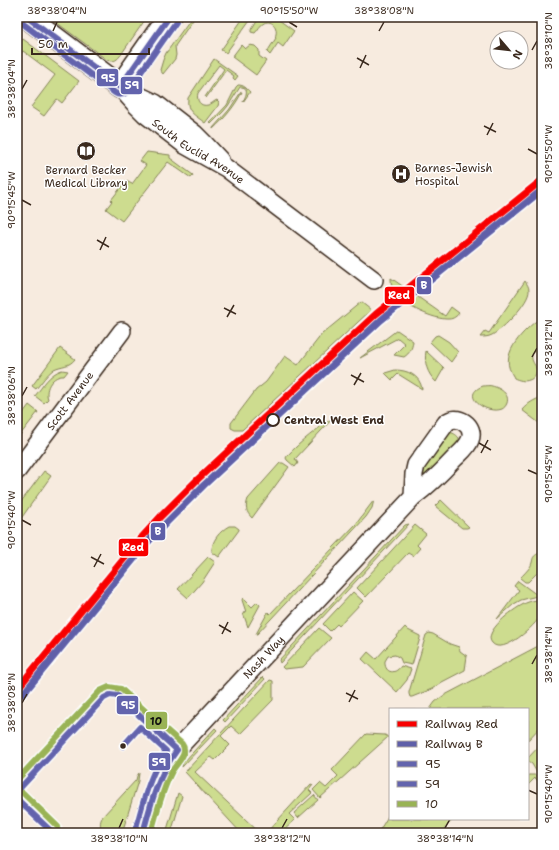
<svg xmlns="http://www.w3.org/2000/svg" width="559" height="850" viewBox="0 0 559 850" font-family="'Shantell Sans',sans-serif">
<style>
.built{fill:#f7ebdf;fill-rule:evenodd}
.green{fill:#cddc8f;stroke:#848356}
.lines{fill:none;stroke-linecap:round;stroke-linejoin:round}
.minor-casing{stroke:#3b2a1e;stroke-width:20}
.tertiary-casing{stroke:#3b2a1e;stroke-width:25}
.minor{stroke:#fff;stroke-width:17}
.tertiary{stroke:#fff;stroke-width:22}
.bus-1-casing{stroke:#fff;stroke-width:9}
.bus-2-casing{stroke:#fff;stroke-width:9}
.bus-3-casing{stroke:#fff;stroke-width:9}
.bus-1{stroke:#6364ad;stroke-width:6}
.bus-2{stroke:#6364ad;stroke-width:6}
.bus-3{stroke:#99b355;stroke-width:6}
.rail-1-casing{stroke:#fff;stroke-width:10}
.rail-2-casing{stroke:#fff;stroke-width:10}
.rail-1{stroke:#f80000;stroke-width:7}
.rail-2{stroke:#5f5fa8;stroke-width:7}
.ticks{fill:none;stroke:#3b2a1e;stroke-width:1.5}
.stop-dot{fill:#fff;stroke:#3b2a1e;stroke-width:2}
.bus-dot{fill:#3b2a1e;stroke:#fff;stroke-width:1.5}
.labels{text-anchor:middle;dominant-baseline:central;stroke-width:3;stroke-linejoin:round;paint-order:stroke}
.street-label{font-size:11px;fill:#3b2a1e;stroke:#fff}
.poi-label{font-size:11px;fill:#3b2a1e;stroke:#fff;text-anchor:start}
.stop-label{font-size:11px;font-weight:bold;fill:#3b2a1e;stroke:#fff;text-anchor:start}
.line-badge{stroke:#fff;stroke-width:1.5}
.badge-label{font-size:11px;text-anchor:middle;font-weight:bold;fill:#fff}
.pale-badge-label{font-size:11px;text-anchor:middle;font-weight:bold;fill:#111}
.neatline{fill:none;stroke:#3b2a1e;stroke-width:1.5}
.ticks-label{font-size:10px;text-anchor:middle;fill:#3b2a1e}
</style>
<rect width="100%" height="100%" fill="#fff"/>
<filter id="ink" filterUnits="userSpaceOnUse"><feTurbulence type="fractalNoise" baseFrequency=".025" numOctaves="2"/><feDisplacementMap in="SourceGraphic" scale="8" xChannelSelector="R" yChannelSelector="G"/><feConvolveMatrix kernelMatrix="1 2 1 2 8 2 1 2 1" color-interpolation-filters="sRGB"/></filter>
<g filter="url(#ink)">
<path class="built" d="M17 17H542V833H17ZM497 38H521V62H497ZM390 709H528V819H390Z"/>
<g class="green">
<path d="M49 17H147L120 56C116 61 113 62 107 60Z"/>
<polygon points="192,17 195,17 175,46 176,55 175,59 163,74 160,70 163,60 166,53"/>
<polygon points="244,17 252,17 226,53 221,50"/>
<path d="M259 17H275L294 31 283 47 278 43 270 55 267 52 276 38 275 37C279 29 273 19 264 23 260 25 258 30 255 33L251 32V30Z"/>
<polygon points="23,39 79,81 62,103 57,99 44,116 31,107 55,75 23,51 17,58 17,46"/>
<polygon points="241,45 245,49 250,45 255,46 259,50 259,56 266,61 256,75 232,57"/>
<path d="M214 59 238 76 235 80 233 78 234 76 226 70 206 98 205 97 224 69 219 65 198 93C196 100 200 107 208 105 212 104 214 101 217 100L219 102 218 106 205 123C195 115 186 112 188 98Z"/>
<path d="M238 85C244 85 246 88 250 92L243 102C246 95 250 87 240 87L228 106 223 112 211 124 210 123 227 105 236 87Z"/>
<path d="M241 92H242C235 106 225 118 213 129V128L229 110Z"/>
<polygon points="147,152 170,155 170,158 193,175 191,178 168,162 122,221 106,209 112,201 111,200 126,181 132,184 146,165 140,161"/>
<path d="M391 278 445 316 451 307 459 313C457 316 453 319 449 319 434 320 405 306 396 295 392 290 391 284 391 278Z"/>
<path d="M525 281C527 284 529 287 529 290 530 302 503 329 492 335 488 337 484 337 480 337L485 331 489 333Z"/>
<polygon points="361,302 371,310 242,430 235,430 231,428 231,423 256,390 266,382 285,356 298,365 322,334"/>
<path d="M539 319H542V345C538 347 533 351 532 356 531 361 535 364 536 368 538 372 534 379 529 380 525 382 518 380 514 378 514 377 511 373 511 372 500 353 525 329 539 319Z"/>
<path d="M397 330 413 341C412 349 410 353 404 357L394 355 405 344 398 338 360 358Z"/>
<polygon points="438,335 449,342 458,352 451,362 430,342 435,336"/>
<path d="M60 348 75 359C69 367 62 365 54 369 47 374 42 382 36 389L32 386Z"/>
<path d="M426 351 444 368 436 382C427 373 424 363 426 351Z"/>
<path d="M62 370 68 371 64 376C53 375 44 388 48 399L44 403 35 396C43 386 49 374 62 370Z"/>
<path d="M395 370C407 370 420 375 422 389L398 374 392 380 385 373Z"/>
<path d="M483 386C486 386 490 385 492 386 500 388 510 394 507 403 506 406 504 408 502 409 486 415 459 395 483 386Z"/>
<path d="M542 397V420L539 423 522 410C528 403 534 400 542 397Z"/>
<polygon points="29,405 38,412 17,439 17,421"/>
<path d="M334 417 295 459 298 463 295 467 287 460 286 458 287 456C301 441 317 429 334 417Z"/>
<path d="M449 432C453 433 456 434 459 438V445L427 476H424L422 474V467Z"/>
<path d="M280 463H283L289 467 252 518C246 512 245 507 248 499Z"/>
<polygon points="44,471 51,476 20,520 17,518 17,507"/>
<polygon points="374,500 372,508 366,517 257,634 256,634 268,612 270,614 356,524"/>
<polygon points="441,500 469,527 467,528 462,528 435,506"/>
<polygon points="409,524 280,663 279,660 405,525"/>
<polygon points="415,525 426,534 417,545 420,548 413,556 408,553 366,597 357,588"/>
<path d="M229 526H235L239 529V530L219 557 212 552C211 541 220 531 229 526Z"/>
<path d="M542 552V568L528 582H525L520 578C523 575 527 571 530 567 535 559 529 557 542 552Z"/>
<polygon points="208,557 215,562 202,582 188,598 178,589"/>
<polygon points="518,581 537,595 537,596 521,600 514,604 497,619 519,590 514,586"/>
<polygon points="353,592 363,601 339,626 337,624 330,631 323,624"/>
<polygon points="243,598 252,607 257,602 260,605 248,627 243,613 246,612 242,600"/>
<path d="M537 600 542 602C542 606 543 611 541 615 536 625 503 656 492 643 482 632 514 609 522 605 527 602 531 601 537 600Z"/>
<path d="M405 627 408 630 420 636V638L412 665 402 663 400 658 395 655 388 656 385 661C384 672 394 676 401 666L411 669 407 680 397 692 362 659 368 652 376 659Z"/>
<polygon points="319,628 331,638 303,667 284,669 282,667"/>
<polygon points="429,633 433,634 450,644 459,647 460,651 467,656 465,670 442,682 432,689 412,697 410,697 409,694 409,692 426,635"/>
<polygon points="542,644 542,725 528,740 528,709 430,709 435,702 443,696"/>
<polygon points="263,677 265,679 225,722 223,720"/>
<polygon points="270,680 273,681 273,700 240,734 231,726 221,736 230,745 215,760 211,757 195,772 260,833 241,833 185,772"/>
<polygon points="215,728 217,730 182,767 183,763"/>
<polygon points="366,734 385,735 388,737 320,798 313,790 320,783 326,788 338,776 332,770"/>
<polygon points="542,743 542,775 536,771 532,764 528,761 528,758"/>
<path d="M139 773 138 781 122 833H103C100 827 99 822 103 816L136 780 137 776Z"/>
<polygon points="528,775 536,775 542,781 542,785 535,778 528,785"/>
<polygon points="311,784 313,785 309,790 312,793 289,814 295,820 281,833 266,833"/>
<polygon points="178,793 182,796 171,833 166,833"/>
<polygon points="314,795 318,800 298,818 294,813"/>
<polygon points="390,813 390,819 453,819 441,833 378,833"/>
</g>
<g class="lines">
<g class="minor-casing">
<g id="minor">
<path id="s1" d="M120 87 137 106 145 114 185 145 226 168 374 280"/>
<polyline points="125,89 155,103 195,134 205,144 220,160"/>
<path id="s2" d="M17 471 122 331"/>
<path id="s3" d="M143 833C150 808 156 781 169 758L413 497C428 486 441 473 454 459 460 453 467 448 470 440 476 426 457 413 446 423L416 465 414 474 413 497"/>
</g>
</g>
<g class="tertiary-casing">
<polyline id="tertiary" points="27,17 120,87 169,17"/>
</g>
<use href="#minor" class="minor"/>
<use href="#tertiary" class="tertiary"/>
<g class="bus-1-casing">
<g id="bus-1">
<polyline points="27,17 120,87 169,17"/>
<path d="M17 793 21 787 104 698 110 695 118 696 177 750C158 775 151 803 143 833"/>
<polyline points="17,798 20,802 53,833"/>
</g>
</g>
<g class="bus-2-casing">
<g id="bus-2">
<path d="M22 23 115 93C119 96 123 95 127 92L176 22"/>
<path d="M123 746 140 727 166 751C149 774 143 804 135 831"/>
</g>
</g>
<g class="bus-3-casing">
<g id="bus-3">
<path d="M17 780 100 691 109 687 121 689 182 744C189 753 177 763 172 771 162 790 157 812 151 833"/>
<polyline points="23,793 58,827"/>
</g>
</g>
<use href="#bus-1" class="bus-1"/>
<use href="#bus-2" class="bus-2"/>
<use href="#bus-3" class="bus-3"/>
<g class="rail-1-casing">
<polyline id="rail-1" points="17,689 141,538 161,516 198,479 376,314 542,180"/>
</g>
<g class="rail-2-casing">
<polyline id="rail-2" points="23,694 147,543 167,522 204,485 381,320 542,190"/>
</g>
<use href="#rail-1" class="rail-1"/>
<use href="#rail-2" class="rail-2"/>
</g>
</g>
<path class="ticks" d="M289 22 297 27M53 31 57 22M379 31 384 22M532 50 537 41M357 58 369 65M360 68 366 55M22 89 27 80M484 126 496 132M487 135 493 123M528 149 537 154M22 200 31 205M97 240 109 247M100 250 106 237M224 308 236 314M227 317 234 305M532 357 537 348M351 375 364 382M354 385 361 373M22 396 27 387M479 443 491 450M481 453 488 440M528 470 537 474M22 520 31 525M91 557 104 564M94 567 101 554M219 625 231 632M222 634 228 622M532 664 537 655M346 693 358 699M349 702 355 690M22 703 27 694M528 790 537 794M119 828 123 819M282 828 287 819M445 828 450 819"/>
<defs>
<g id="library-disc" transform="scale(1)"><circle r="9.5" fill="#3b2a1e" stroke="#fff"/><path d="M-6-4Q-3-5.5-.7-3.5V5Q-3 3-6 4ZM6-4Q3-5.5 .7-3.5V5Q3 3 6 4Z" fill="#fff"/></g>
<g id="hospital-disc" transform="scale(1)"><circle r="9.5" fill="#3b2a1e" stroke="#fff"/><path d="M-5-5h3v3.5h4V-5h3V5h-3V1.5h-4V5h-3Z" fill="#fff"/></g>
</defs>
<g fill-rule="evenodd">
<use href="#library-disc" x="86" y="151"/>
<use href="#hospital-disc" x="401" y="174"/>
</g>
<circle class="stop-dot" cx="273" cy="420" r="6"/>
<circle class="bus-dot" cx="123" cy="746" r="3.5"/>
<g class="labels">
<g class="street-label">
<text stroke="none"><textPath href="#s1" startOffset="102">South Euclid Avenue</textPath></text>
<text stroke="none"><textPath href="#s2" startOffset="88">Scott Avenue</textPath></text>
<text stroke="none"><textPath href="#s3" startOffset="218">Nash Way</textPath></text>
</g>
<g class="poi-label">
<text x="415" y="168">Barnes-Jewish<tspan x="415" dy="13">Hospital</tspan></text>
<text x="86" y="170" text-anchor="middle">Bernard Becker<tspan x="86" dy="13">Medical Library</tspan></text>
</g>
<g class="stop-label">
<text x="284" y="420">Central West End</text>
</g>
</g>
<g class="line-badge">
<rect x="96" y="68" width="23" height="19" rx="4" fill="#6364ad"/>
<rect x="120" y="76" width="23" height="19" rx="4" fill="#6364ad"/>
<rect x="416" y="276" width="16" height="19" rx="4" fill="#5f5fa8"/>
<rect x="384" y="286" width="31" height="19" rx="4" fill="#f80000"/>
<rect x="150" y="522" width="16" height="19" rx="4" fill="#5f5fa8"/>
<rect x="118" y="538" width="31" height="19" rx="4" fill="#f80000"/>
<rect x="116" y="695" width="23" height="20" rx="4" fill="#6364ad"/>
<rect x="145" y="711" width="23" height="19" rx="4" fill="#99b355"/>
<rect x="148" y="752" width="23" height="19" rx="4" fill="#6364ad"/>
</g>
<g class="badge-label">
<text x="108" y="82">95</text>
<text x="132" y="89">59</text>
<text x="424" y="289">B</text>
<text x="399" y="299">Red</text>
<text x="158" y="535">B</text>
<text x="133" y="551">Red</text>
<text x="128" y="709">95</text>
<text x="159" y="766">59</text>
</g>
<g class="pale-badge-label">
<text x="156" y="725">10</text>
</g>
<rect width="559" height="850" fill="none" stroke="#fff" stroke-width="44"/>
<rect x="389" y="708" width="140" height="112" fill="#ffffff" stroke="#b1aaa5"/>
<rect x="397" y="721" width="20" height="6" fill="#f80000" stroke="#b1aaa5"/>
<text x="425" y="728" font-size="12" fill="#3b2a1e">Railway Red</text>
<rect x="397" y="741" width="20" height="6" fill="#5f5fa8" stroke="#b1aaa5"/>
<text x="425" y="748" font-size="12" fill="#3b2a1e">Railway B</text>
<rect x="397" y="761" width="20" height="6" fill="#6364ad" stroke="#b1aaa5"/>
<text x="425" y="768" font-size="12" fill="#3b2a1e">95</text>
<rect x="397" y="781" width="20" height="6" fill="#6364ad" stroke="#b1aaa5"/>
<text x="425" y="788" font-size="12" fill="#3b2a1e">59</text>
<rect x="397" y="801" width="20" height="6" fill="#99b355" stroke="#b1aaa5"/>
<text x="425" y="808" font-size="12" fill="#3b2a1e">10</text>
<g transform="translate(509 50) rotate(118)"><circle r="19" fill="#ffffff" stroke="#b1aaa5"/>
<path d="M0-3L7 15L0 10L-7 15Z" fill="#3b2a1e"/>
<text y="-6" font-size="11" font-weight="bold" text-anchor="middle" fill="#3b2a1e">N</text>
</g>
<path d="M32 48v6h117v-6" fill="none" stroke="#3b2a1e" stroke-width="2"/>
<text x="38" y="48" font-size="12" fill="#3b2a1e" stroke="#ffffff" stroke-width="3" paint-order="stroke">50 m</text>
<rect x="22" y="22" width="515" height="806" class="neatline"/>
<g class="ticks-label">
<text x="57" y="14">38°38'04"N</text>
<text x="289" y="14">90°15'50"W</text>
<text x="384" y="14">38°38'08"N</text>
<text transform="translate(548 41) rotate(-90)" y="4">38°38'10"N</text>
<text transform="translate(11 89) rotate(-90)" y="4">38°38'04"N</text>
<text transform="translate(548 154) rotate(-90)" y="4">90°15'50"W</text>
<text transform="translate(11 200) rotate(-90)" y="4">90°15'45"W</text>
<text transform="translate(548 348) rotate(-90)" y="4">38°38'12"N</text>
<text transform="translate(11 396) rotate(-90)" y="4">38°38'06"N</text>
<text transform="translate(548 474) rotate(-90)" y="4">90°15'45"W</text>
<text transform="translate(11 520) rotate(-90)" y="4">90°15'40"W</text>
<text transform="translate(548 655) rotate(-90)" y="4">38°38'14"N</text>
<text transform="translate(11 703) rotate(-90)" y="4">38°38'08"N</text>
<text transform="translate(548 794) rotate(-90)" y="4">90°15'40"W</text>
<text x="119" y="842">38°38'10"N</text>
<text x="282" y="842">38°38'12"N</text>
<text x="445" y="842">38°38'14"N</text>
</g>
</svg>
